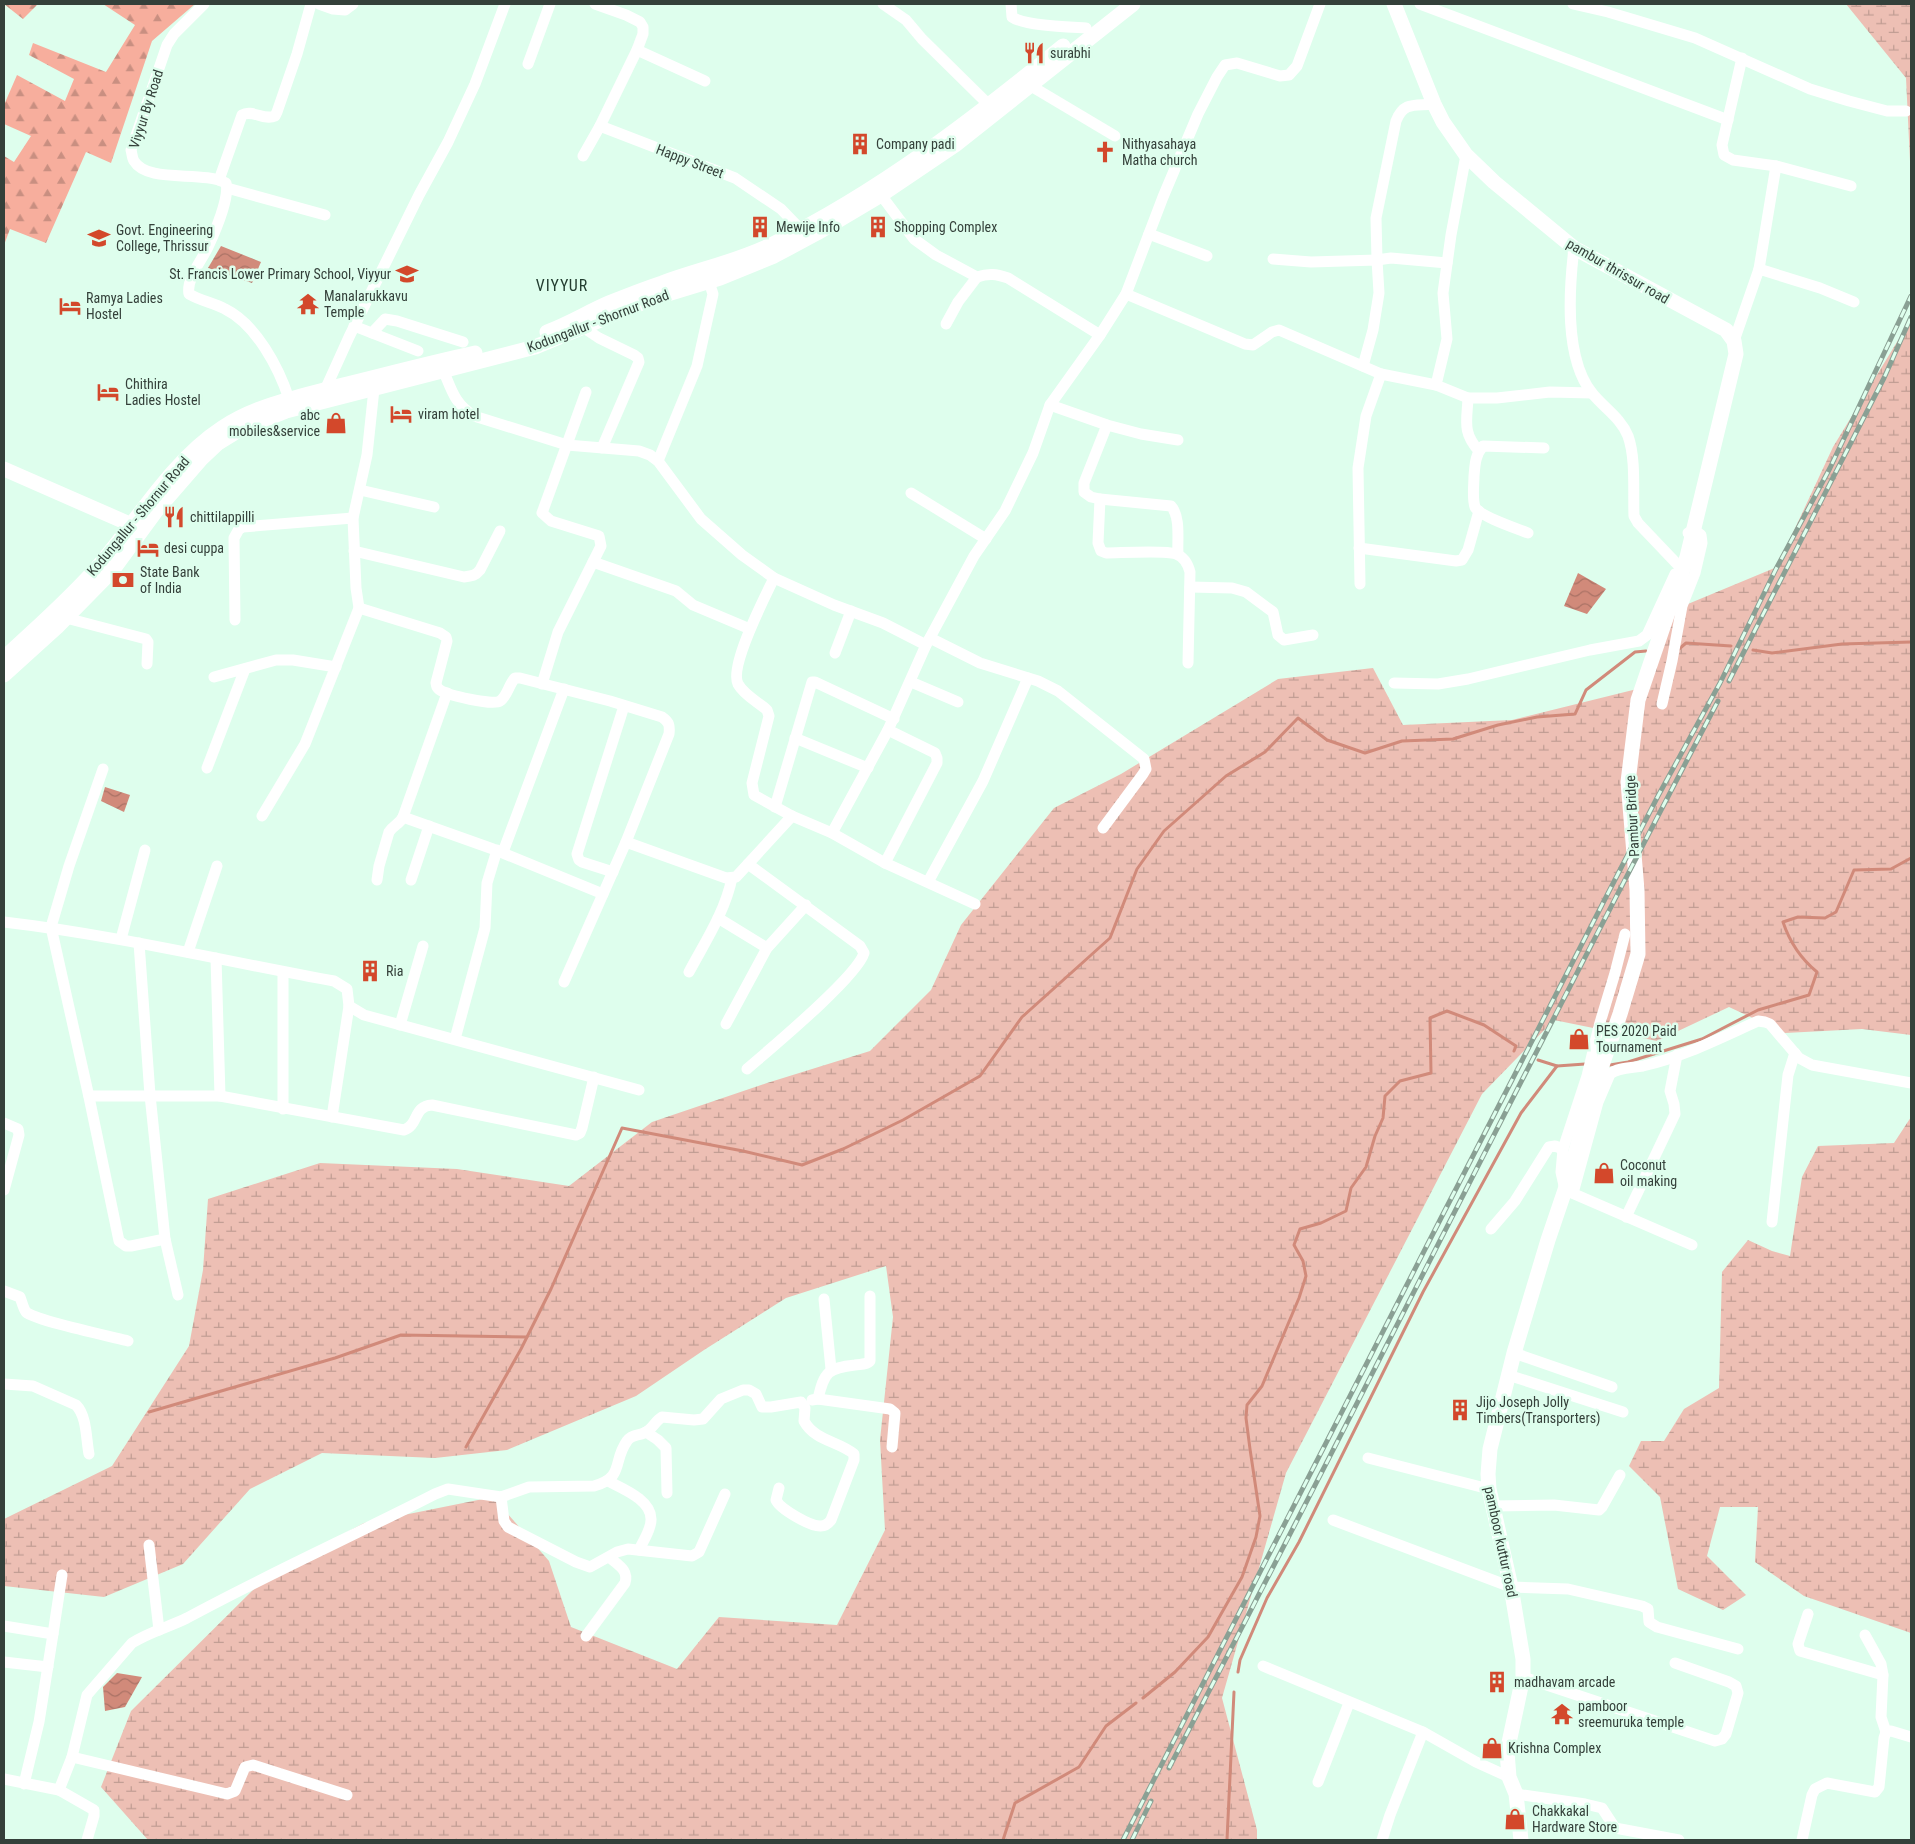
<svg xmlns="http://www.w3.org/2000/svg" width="1915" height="1844" viewBox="0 0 1915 1844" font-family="'Roboto Condensed',sans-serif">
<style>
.forest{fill:url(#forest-firs)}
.wetland{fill:url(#wetland-marsh)}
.water{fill:url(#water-waves)}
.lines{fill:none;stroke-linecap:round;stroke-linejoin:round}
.stream{stroke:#d18a7a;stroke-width:3}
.minor{stroke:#fff;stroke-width:11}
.major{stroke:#fff;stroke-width:15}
.rail-casing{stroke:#8aa094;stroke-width:5}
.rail{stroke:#defeed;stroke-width:3;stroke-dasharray:9;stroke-linecap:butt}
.labels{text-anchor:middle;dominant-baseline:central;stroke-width:5;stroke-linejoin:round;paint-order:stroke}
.poi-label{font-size:14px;fill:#34403a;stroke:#defeed;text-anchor:start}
.street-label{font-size:14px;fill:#34403a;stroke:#defeed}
.quarter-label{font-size:16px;letter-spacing:1px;fill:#233d30;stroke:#defeed}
</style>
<defs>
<pattern id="forest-firs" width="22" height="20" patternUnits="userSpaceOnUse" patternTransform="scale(1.25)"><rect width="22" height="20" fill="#f7ae9d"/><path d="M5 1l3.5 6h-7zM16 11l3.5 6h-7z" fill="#c98f81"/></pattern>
<pattern id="wetland-marsh" width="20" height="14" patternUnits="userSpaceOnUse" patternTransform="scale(1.25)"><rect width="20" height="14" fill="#edbfb4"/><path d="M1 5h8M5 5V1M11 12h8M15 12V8" fill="none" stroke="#c19d93"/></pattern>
<pattern id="water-waves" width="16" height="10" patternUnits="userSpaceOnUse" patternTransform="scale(1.25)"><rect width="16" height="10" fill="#d18a7a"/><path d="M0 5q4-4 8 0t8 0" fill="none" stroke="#aa7265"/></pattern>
</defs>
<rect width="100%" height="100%" fill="#defeed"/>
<g class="forest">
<polygon points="4,4 38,4 23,19"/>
<polygon points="103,4 195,4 152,41 111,163 86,152 46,243 10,229 4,245 4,156 14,162 31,136 4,124 4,105 17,75 65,101 74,79 29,55 33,43 106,72 135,25"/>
</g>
<g class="wetland">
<polygon points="1846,4 1911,4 1911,182 1906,78"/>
<polygon points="1911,319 1911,1035 1862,1029 1785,1033 1729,1007 1657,1041 1554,1020 1482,1094 1286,1473 1222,1698 1257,1830 1257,1840 148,1840 101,1787 131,1711 269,1574 364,1523 493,1497 549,1561 571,1627 677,1669 719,1617 837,1625 885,1530 880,1440 893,1317 886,1266 786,1298 704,1350 636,1396 507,1450 435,1458 322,1453 250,1489 183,1564 104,1597 4,1586 4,1519 112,1466 189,1346 203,1270 208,1199 320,1163 457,1169 569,1186 652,1122 767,1083 870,1051 931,990 961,925 1054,808 1121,774 1278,679 1373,668 1403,725 1512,720 1637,689 1659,616 1777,567 1833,447"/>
<polygon points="1911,1117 1911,1633 1804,1596 1755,1562 1758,1507 1720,1507 1707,1556 1746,1595 1723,1610 1678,1589 1660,1497 1629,1466 1641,1441 1664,1441 1684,1409 1719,1388 1722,1272 1748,1240 1772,1251 1790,1256 1802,1177 1818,1146 1894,1143"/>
</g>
<g class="water">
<polygon points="221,246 261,262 252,283 208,268"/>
<polygon points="1578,573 1606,589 1587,614 1564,606"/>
<polygon points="105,787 130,795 124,812 101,801"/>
<polygon points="117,1673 142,1677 125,1707 105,1711 103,1687"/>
</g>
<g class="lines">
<g class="stream">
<polyline points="1679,649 1686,643 1731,646"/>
<polyline points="1753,650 1772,653 1842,644 1911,642"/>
<polyline points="1538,1060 1557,1066 1585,1064"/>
<path d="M1610 1065 1628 1062 1702 1039 1758 1010 1809 995 1817 972C1800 958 1790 943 1783 922L1798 917 1825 918 1836 912 1854 870 1891 869 1911 858"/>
<polyline points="149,1412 335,1358 401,1335 527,1337"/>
<polyline points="466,1447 521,1349 551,1289 622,1128 743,1151 802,1165 843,1149 903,1120 980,1076 1022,1017 1110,938 1137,869 1164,831 1226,776 1265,752 1298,718 1327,740 1365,753 1402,741 1453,739 1498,725 1537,717 1575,714 1586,690 1635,652 1646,651"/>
<polyline points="1238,1672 1240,1660 1267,1598 1299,1542 1423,1292 1521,1113 1557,1066"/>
<polyline points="1143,1698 1175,1672 1208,1637 1242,1577 1256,1537 1260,1516 1250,1449 1246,1418 1247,1405 1262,1386 1299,1298 1306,1276 1303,1261 1294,1245 1300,1229 1321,1223 1346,1211 1351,1188 1366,1167 1375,1136 1383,1118 1385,1096 1400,1081 1431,1073 1430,1018 1447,1011 1484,1025 1516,1046 1514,1051"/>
<polyline points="1003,1840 1015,1803 1079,1767 1106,1726 1136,1703"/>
<polyline points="1227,1840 1234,1692"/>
</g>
<g class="minor">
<path d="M204 4 174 34 167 45 131 150C132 153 132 158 134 161 148 184 202 170 226 183 230 197 214 234 208 247 202 260 186 279 189 294 201 301 214 303 225 309 256 324 279 368 289 399"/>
<polyline points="319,4 333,9 345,10 353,4"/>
<polyline points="595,4 626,15 640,22 643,27 643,34 637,50 600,126"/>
<polyline points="883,4 906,20 922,39 989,105"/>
<path d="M1011 4 1012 17C1024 26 1070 27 1086 28"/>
<polyline points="1420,4 1728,120"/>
<polyline points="1573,4 1608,12 1695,38 1810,89 1849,101 1887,111 1906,111"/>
<polyline points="637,50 705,81"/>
<polyline points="1742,58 1722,145 1724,155 1733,160 1776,166 1851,186"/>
<polyline points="528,64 550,4"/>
<polyline points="1031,86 1115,136"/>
<path d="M1434 104C1415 106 1404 101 1396 121L1376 218 1377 260 1391 258 1447 263"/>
<polyline points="1466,155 1451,235 1443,293 1447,339 1436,385 1468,398 1497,398 1550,392 1592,393"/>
<polyline points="583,156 600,126 735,178 781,209 806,235"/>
<path d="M219 180 242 115C252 109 264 121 275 116L277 112 297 54 311 4"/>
<polyline points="227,188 325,215"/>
<path d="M881 195 914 239 936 255 977 277C989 273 996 274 1008 278L1100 335"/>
<polyline points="1149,234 1207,256"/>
<path d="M1574 248C1569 290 1564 358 1592 393 1604 408 1621 418 1628 436 1636 458 1633 492 1634 516L1638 523 1678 565"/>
<polyline points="1273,259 1311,262 1377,260 1379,293 1373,330 1363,366"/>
<polyline points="1759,269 1776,166"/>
<polyline points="1126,294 1245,344 1253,345 1272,332 1279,330 1381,374 1436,385"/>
<polyline points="946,324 958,302 977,277"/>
<polyline points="354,326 418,351"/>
<polyline points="584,328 599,338 634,355 638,358 639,362 602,448"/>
<polyline points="372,333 385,319 397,321 463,342"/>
<polyline points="1734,341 1759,269 1820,288 1854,302"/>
<path d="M444 372C452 391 455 404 474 416L567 445 639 451 650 455 658 461 701 519 742 555 774 578 834 605 883 623 926 645"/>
<polyline points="325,390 349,337 419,195 448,142 475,84 505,4"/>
<path d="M1468 398C1467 421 1462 432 1479 451"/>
<polyline points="1050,405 1107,425 1141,434 1178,440"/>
<path d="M1107 425 1084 483V492L1091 497 1100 499 1171 506C1181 517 1177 541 1178 554"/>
<polyline points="658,461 697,366 713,294 709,282"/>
<polyline points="360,490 434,507"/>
<polyline points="911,493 986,539"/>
<path d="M1100 499 1098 543 1101 551 1106 553C1120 553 1166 550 1176 554 1184 557 1188 564 1190 572L1188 663"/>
<path d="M1528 533C1518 529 1479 516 1475 507 1472 498 1474 485 1474 476 1475 465 1475 455 1483 446L1544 448"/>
<polyline points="1359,548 1456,561 1462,560 1468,550 1479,511"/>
<path d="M354 551 464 577C472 576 475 576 480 570L500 531"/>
<polyline points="593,562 676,591 693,605 750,629"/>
<path d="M774 578C765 597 729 666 738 684 744 695 758 702 767 710L769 716 752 783 754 795 792 816 832 833 885 863 975 904"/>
<polyline points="1360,584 1358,468 1366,416 1381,374"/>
<polyline points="1190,587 1232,588 1246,592 1273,612 1278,635 1284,640 1313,635"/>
<path d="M359 608 440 633 446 637 447 641 436 683C437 687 436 687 440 690 447 695 493 706 500 701 507 697 509 684 515 678H520L610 701 662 717C669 722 670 725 669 734L626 842"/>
<polyline points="66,618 146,639 148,642 147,664"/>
<polyline points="235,620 234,538 239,529 243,527 353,518"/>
<polyline points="930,638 980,663 1038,681 1058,691 1144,759 1146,769 1143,774 1103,828"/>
<polyline points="835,653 851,611"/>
<polyline points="214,677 276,660 293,660 336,667"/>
<polyline points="911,682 958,702"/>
<polyline points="1394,683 1438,684 1468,679 1590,650 1639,641 1647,635 1675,574"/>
<polyline points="542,684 558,632 601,546 599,536 551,521 542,513 586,392"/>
<polyline points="1662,704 1672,661 1682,606 1695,573 1702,543 1701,535 1694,530 1688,533"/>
<polyline points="795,738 868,768"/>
<polyline points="207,768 245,669"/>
<polyline points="103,769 69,866 51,927 89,1097 119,1241 126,1246 131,1246 165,1239"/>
<polyline points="775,807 812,682 815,682 894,719"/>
<polyline points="262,816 305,744 359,608 356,588 353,518 367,455 374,389"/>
<path d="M403 817 493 849 603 894 626 842 726 878 736 877 748 864 860 946 864 953C857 977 770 1049 747 1069"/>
<polyline points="832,833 888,730 926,645 974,556 1005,511 1033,453 1050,405 1100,335 1126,294 1163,197 1198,114 1217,77 1225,65 1237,63 1280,76 1289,75 1297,66 1320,4"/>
<polyline points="503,852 564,689"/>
<polyline points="885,863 937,763 937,758 935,753 888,730"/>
<polyline points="748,864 792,816"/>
<polyline points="613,872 582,862 579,860 577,854 624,706"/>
<path d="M377 880 379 866 389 832C393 825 400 824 403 817L447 693"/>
<polyline points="411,880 429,826"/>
<polyline points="928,882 983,781 1028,678"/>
<polyline points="718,918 767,948"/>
<path d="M4 922C115 935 224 961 334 981L347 989 349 1006 364 1015 639 1090"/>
<polyline points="1625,934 1615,973 1599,1026 1587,1076 1563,1149 1561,1172 1565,1190 1692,1245"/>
<polyline points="121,939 145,850"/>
<polyline points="139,943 150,1095 165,1239 178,1295"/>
<polyline points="188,952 217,866"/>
<polyline points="216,958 220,1096"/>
<polyline points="283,972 283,1109"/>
<path d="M689 972C705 942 725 912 732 878"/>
<polyline points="564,982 603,894"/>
<polyline points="726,1024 767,948 806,905"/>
<polyline points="400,1025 423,946"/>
<polyline points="455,1039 485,928 487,883 497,850"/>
<path d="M89 1096H220L404 1130C419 1125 413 1106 432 1105L576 1135 580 1133 582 1128 594 1077"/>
<polyline points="332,1117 349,1006"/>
<polyline points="4,1123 18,1129 19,1135 4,1190"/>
<path d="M1573 1193 1598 1102 1610 1074C1618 1067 1632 1068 1643 1066 1683 1057 1720 1038 1758 1021L1765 1022 1770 1024 1799 1058 1812 1065 1911 1083"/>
<polyline points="1626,1217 1675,1114 1674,1104 1670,1091 1677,1055"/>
<polyline points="1772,1222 1788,1075 1795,1053"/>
<polyline points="1491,1229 1515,1201 1549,1147 1555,1146 1563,1149"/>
<path d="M4 1291 20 1297C22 1302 23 1308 26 1312 34 1320 112 1337 128 1341"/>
<polyline points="824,1299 831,1369"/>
<polyline points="1514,1353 1612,1387"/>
<polyline points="1508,1375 1623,1412"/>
<path d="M4 1384 33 1386 76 1405C87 1416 86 1439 89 1454"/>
<path d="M818 1399C824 1372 828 1368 855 1365 861 1364 866 1365 870 1361V1296"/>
<polyline points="812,1400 818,1399 890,1409 895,1413 892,1447"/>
<polyline points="646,1432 658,1440 666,1448 667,1493"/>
<polyline points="1368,1458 1489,1489"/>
<path d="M608 1481C623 1489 652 1500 651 1520 651 1530 643 1541 639 1550"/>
<polyline points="501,1497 504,1521 508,1527 576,1562 590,1567 617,1552 628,1549 692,1556 699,1552 725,1494"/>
<polyline points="1493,1506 1554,1505 1599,1510 1602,1507 1620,1475"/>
<polyline points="1333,1520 1511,1587 1568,1589 1642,1606 1648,1609 1649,1622 1657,1627 1738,1649"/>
<polyline points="149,1545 159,1630"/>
<polyline points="1808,1614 1798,1644 1800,1651 1883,1675"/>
<polyline points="4,1626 53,1634 39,1722 24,1784"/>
<polyline points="53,1634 62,1575"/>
<polyline points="1865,1635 1881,1664 1883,1675 1881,1717 1886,1732"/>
<path d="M586 1636 625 1583C629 1570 618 1565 609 1557"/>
<polyline points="4,1662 48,1667"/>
<polyline points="1263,1666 1423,1732 1476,1762 1509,1777"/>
<polyline points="1523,1677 1715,1741 1722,1739 1726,1734 1738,1693 1736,1686 1729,1682 1675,1663"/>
<polyline points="72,1757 227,1794 235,1791 245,1767 253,1765 347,1795"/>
<path d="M4 1779 59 1790 72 1757 87 1695 132 1643C149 1632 169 1627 187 1618 268 1574 353 1536 435 1494L448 1489 501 1497 529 1487 594 1486C625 1477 612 1462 627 1441 632 1434 638 1436 644 1433 652 1430 655 1421 662 1417L694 1420 703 1419 721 1399 743 1390H749L756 1394 762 1407H771L801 1402 805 1408 804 1421C815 1441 838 1441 854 1454V1460L831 1520C828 1524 825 1526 821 1526 811 1527 780 1509 776 1500L779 1488"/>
<polyline points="1318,1782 1349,1703"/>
<polyline points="59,1790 94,1810 94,1816 87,1840"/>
<polyline points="1516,1794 1585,1804 1602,1808 1615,1828 1679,1840"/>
<polyline points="1382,1840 1390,1815 1423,1732"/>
<polyline points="1802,1840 1812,1795 1815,1789 1827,1783 1875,1792 1879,1787 1884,1738 1886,1732 1891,1731 1911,1737"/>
</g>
<g class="major">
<polyline points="1394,4 1434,104 1443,122 1466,155 1494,182 1574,248 1726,330 1734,341 1736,354 1687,557 1638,700 1628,782 1637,890 1638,954 1620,1014 1593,1091 1565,1190 1548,1240 1514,1353 1490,1449 1488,1474 1489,1489 1511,1587 1523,1659 1523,1677 1507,1752 1509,1777 1516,1794 1521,1840"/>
<path d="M547 332C569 324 588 312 609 303 626 296 644 289 662 283 700 269 736 262 773 244 879 192 972 120 1063 46"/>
<polyline points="4,469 141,529"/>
<path d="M4 658C37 627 72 597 101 563 139 518 172 461 222 428 256 405 299 397 339 386 384 375 429 363 475 353"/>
<polyline points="4,675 57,627 112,571 156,511 201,459 218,443 239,430 286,411 535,347 651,299 720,278 774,256 817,233 881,195 955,145 1133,4"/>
</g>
<g class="rail-casing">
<g id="rail">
<polyline points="1729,681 1884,378 1911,317"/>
<path d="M1169 1768C1354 1414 1532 1055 1718 701"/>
<polyline points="1123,1840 1440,1220 1658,796 1720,683 1776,569 1830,468 1911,296"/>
<polyline points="1132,1840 1151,1801"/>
</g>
</g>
<use href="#rail" class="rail"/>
</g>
<defs>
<g id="restaurant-bare" transform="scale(1.725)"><path d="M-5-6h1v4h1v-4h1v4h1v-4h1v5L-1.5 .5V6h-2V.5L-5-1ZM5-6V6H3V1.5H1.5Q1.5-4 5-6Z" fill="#d3482b" stroke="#defeed" stroke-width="2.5" paint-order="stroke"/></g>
<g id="building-bare" transform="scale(1.725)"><path d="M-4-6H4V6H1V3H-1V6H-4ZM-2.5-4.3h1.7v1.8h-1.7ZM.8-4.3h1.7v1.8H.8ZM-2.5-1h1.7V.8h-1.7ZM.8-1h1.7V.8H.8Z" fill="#d3482b" stroke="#defeed" stroke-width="2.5" paint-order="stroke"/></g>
<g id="church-bare" transform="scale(1.725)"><path d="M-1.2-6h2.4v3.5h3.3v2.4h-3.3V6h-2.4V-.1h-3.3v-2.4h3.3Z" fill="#d3482b" stroke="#defeed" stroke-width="2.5" paint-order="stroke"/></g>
<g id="university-bare" transform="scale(1.725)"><path d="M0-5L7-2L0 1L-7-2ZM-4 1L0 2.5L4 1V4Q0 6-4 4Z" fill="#d3482b" stroke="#defeed" stroke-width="2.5" paint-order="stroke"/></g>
<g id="school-bare" transform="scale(1.725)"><path d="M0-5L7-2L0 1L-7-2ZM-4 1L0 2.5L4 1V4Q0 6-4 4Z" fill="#d3482b" stroke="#defeed" stroke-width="2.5" paint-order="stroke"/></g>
<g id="temple-bare" transform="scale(1.725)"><path d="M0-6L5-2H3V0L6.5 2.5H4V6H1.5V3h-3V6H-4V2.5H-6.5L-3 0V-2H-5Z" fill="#d3482b" stroke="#defeed" stroke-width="2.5" paint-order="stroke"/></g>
<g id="hotel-bare" transform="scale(1.725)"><path d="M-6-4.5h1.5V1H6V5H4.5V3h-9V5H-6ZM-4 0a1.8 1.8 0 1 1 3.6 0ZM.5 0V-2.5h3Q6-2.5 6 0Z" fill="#d3482b" stroke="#defeed" stroke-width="2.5" paint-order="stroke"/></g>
<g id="shop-bare" transform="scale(1.725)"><path d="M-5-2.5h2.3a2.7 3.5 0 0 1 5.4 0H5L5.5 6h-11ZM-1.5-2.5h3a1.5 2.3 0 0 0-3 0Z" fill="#d3482b" stroke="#defeed" stroke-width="2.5" paint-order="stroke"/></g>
<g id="bank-bare" transform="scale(1.725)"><path d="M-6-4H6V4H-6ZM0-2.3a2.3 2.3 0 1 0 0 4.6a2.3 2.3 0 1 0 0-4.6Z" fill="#d3482b" stroke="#defeed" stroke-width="2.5" paint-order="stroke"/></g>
</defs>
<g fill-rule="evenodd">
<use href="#restaurant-bare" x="1034" y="53"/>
<use href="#building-bare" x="860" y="144"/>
<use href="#church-bare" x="1105" y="152"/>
<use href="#building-bare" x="760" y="227"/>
<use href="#building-bare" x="878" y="227"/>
<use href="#university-bare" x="99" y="238"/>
<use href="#school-bare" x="407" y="274"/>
<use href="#temple-bare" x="308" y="304"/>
<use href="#hotel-bare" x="70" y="306"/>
<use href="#hotel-bare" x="108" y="392"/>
<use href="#hotel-bare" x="401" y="414"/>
<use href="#shop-bare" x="336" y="423"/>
<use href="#restaurant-bare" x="174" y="517"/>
<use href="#hotel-bare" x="148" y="548"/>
<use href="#bank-bare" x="123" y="580"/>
<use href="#building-bare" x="370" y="971"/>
<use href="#shop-bare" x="1579" y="1039"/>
<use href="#shop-bare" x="1604" y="1173"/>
<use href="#building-bare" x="1460" y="1410"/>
<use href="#building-bare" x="1497" y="1682"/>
<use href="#temple-bare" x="1562" y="1714"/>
<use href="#shop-bare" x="1492" y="1748"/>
<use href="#shop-bare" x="1515" y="1819"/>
</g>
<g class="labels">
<g class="poi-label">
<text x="1050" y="53">surabhi</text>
<text x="876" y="144">Company padi</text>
<text x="1122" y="144">Nithyasahaya<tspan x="1122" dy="16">Matha church</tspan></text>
<text x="776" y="227">Mewije Info</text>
<text x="894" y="227">Shopping Complex</text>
<text x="116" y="230">Govt. Engineering<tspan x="116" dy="16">College, Thrissur</tspan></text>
<text x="391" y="274" text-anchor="end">St. Francis Lower Primary School, Viyyur</text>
<text x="324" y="296">Manalarukkavu<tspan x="324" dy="16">Temple</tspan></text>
<text x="86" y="298">Ramya Ladies<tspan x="86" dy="16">Hostel</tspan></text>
<text x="125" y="384">Chithira<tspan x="125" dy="16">Ladies Hostel</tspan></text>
<text x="418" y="414">viram hotel</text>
<text x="320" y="415" text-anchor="end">abc<tspan x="320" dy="16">mobiles&amp;service</tspan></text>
<text x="190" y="517">chittilappilli</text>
<text x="164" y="548">desi cuppa</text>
<text x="140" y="572">State Bank<tspan x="140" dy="16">of India</tspan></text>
<text x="386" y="971">Ria</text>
<text x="1596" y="1031">PES 2020 Paid<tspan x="1596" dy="16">Tournament</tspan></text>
<text x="1620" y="1165">Coconut<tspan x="1620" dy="16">oil making</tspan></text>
<text x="1476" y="1402">Jijo Joseph Jolly<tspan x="1476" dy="16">Timbers(Transporters)</tspan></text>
<text x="1514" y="1682">madhavam arcade</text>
<text x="1578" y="1706">pamboor<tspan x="1578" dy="16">sreemuruka temple</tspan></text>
<text x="1508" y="1748">Krishna Complex</text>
<text x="1532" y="1811">Chakkakal<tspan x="1532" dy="16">Hardware Store</tspan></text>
</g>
<g class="street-label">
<text transform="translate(146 109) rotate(-72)">Viyyur By Road</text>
<text transform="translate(690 161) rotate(21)">Happy Street</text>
<text transform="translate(1618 271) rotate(30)">pambur thrissur road</text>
<text transform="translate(598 321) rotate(-21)">Kodungallur - Shornur Road</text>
<text transform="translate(138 516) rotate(-50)">Kodungallur - Shornur Road</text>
<text transform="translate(1632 816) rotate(-93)">Pambur Bridge</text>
<text transform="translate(1501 1542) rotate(78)">pamboor kuttur road</text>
</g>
<g class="quarter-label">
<text x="562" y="285">VIYYUR</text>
</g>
</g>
<rect width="1915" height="1844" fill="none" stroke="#34403a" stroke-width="10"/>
</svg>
